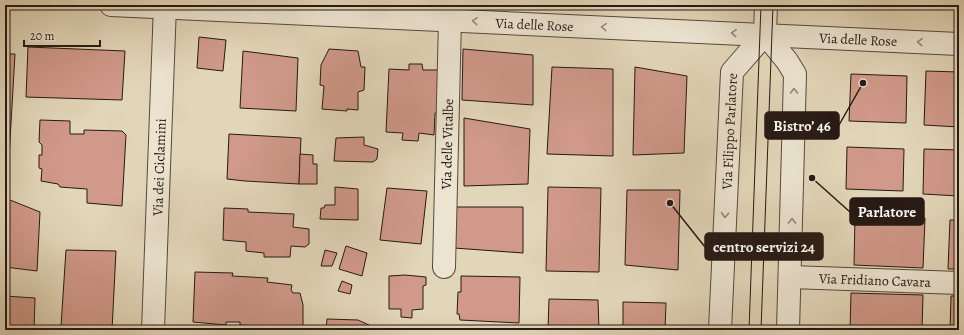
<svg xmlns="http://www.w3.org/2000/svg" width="964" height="335" viewBox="0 0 964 335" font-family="Alegreya,serif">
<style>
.building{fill:#d09989;stroke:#261914}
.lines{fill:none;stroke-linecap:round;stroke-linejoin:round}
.minor-casing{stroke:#55483d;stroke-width:24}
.minor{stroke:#ece4d1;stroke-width:22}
.tram{stroke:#261914;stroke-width:1}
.oneway{stroke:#93897c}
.labels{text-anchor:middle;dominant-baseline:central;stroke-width:4;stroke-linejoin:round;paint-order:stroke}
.street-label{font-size:14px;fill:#261914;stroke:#ece4d1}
.leader{fill:none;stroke:#261914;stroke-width:1.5}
.callout-dot{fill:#261914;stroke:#ece4d1;stroke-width:1.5}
.callout{fill:#261914;stroke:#261914;stroke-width:1.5}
.callout-label{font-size:15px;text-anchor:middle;font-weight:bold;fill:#fff}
</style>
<rect width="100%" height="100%" fill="#e2d6b8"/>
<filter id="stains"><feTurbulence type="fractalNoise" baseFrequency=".005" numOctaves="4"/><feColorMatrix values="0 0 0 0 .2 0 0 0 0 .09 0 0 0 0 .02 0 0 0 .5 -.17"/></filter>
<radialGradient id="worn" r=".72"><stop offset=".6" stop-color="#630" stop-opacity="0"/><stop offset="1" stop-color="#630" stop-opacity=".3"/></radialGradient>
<g class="building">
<polygon points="199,37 226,40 223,71 197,68"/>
<polygon points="28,47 125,51 122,100 26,97"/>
<polygon points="329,49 358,51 361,67 365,67 364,90 358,92 358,110 347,109 347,111 322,109 324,86 320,85 321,65"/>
<polygon points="463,49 533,55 533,105 462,100"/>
<polygon points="243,51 298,58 296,111 240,108"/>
<polygon points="5,54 15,54 9,158 5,158"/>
<polygon points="409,64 422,64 423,70 439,70 438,113 435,113 434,135 419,133 418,141 402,140 403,133 386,132 389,69 409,70"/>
<polygon points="552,67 613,69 613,156 547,154"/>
<polygon points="635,67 687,76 684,153 633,155"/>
<polygon points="926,71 959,72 959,127 924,125"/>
<polygon points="851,74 907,76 906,123 849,121"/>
<polygon points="464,118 530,129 528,184 464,186"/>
<polygon points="40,120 70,121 70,134 84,134 84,130 122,131 126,135 122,206 87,203 87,189 60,187 58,184 41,181 42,169 39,168 39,155 42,155 42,145 39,142"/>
<polygon points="229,134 301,138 299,184 245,181 227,179"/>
<polygon points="364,137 364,145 378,149 377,159 373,162 334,161 336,138"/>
<polygon points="847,147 904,149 903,191 846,189"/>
<polygon points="924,149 959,150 959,196 923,194"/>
<polygon points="300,154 313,155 313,164 317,164 317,184 299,184"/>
<polygon points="335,187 358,189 358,220 320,219 321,208 324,208 325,205 335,205"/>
<polygon points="548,187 601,188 599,272 546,271"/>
<polygon points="387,188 427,191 421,244 380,240"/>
<polygon points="627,190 680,190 678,270 625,265"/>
<polygon points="5,198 40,212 37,271 5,267"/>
<polygon points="453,207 523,207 523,253 454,248"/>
<polygon points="224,208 248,209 248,212 294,214 293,227 309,229 309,244 305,247 291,246 290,257 264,257 264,253 246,251 246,242 223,240"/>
<polygon points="855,216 925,218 923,268 854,265"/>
<polygon points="950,220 959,220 959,269 948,269"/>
<polygon points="346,246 367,253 362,276 339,269"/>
<polygon points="66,250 116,251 112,330 61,326"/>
<polygon points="325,250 337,253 332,266 321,266"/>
<polygon points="195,272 233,273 232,276 268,278 267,282 292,285 291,290 293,293 300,293 303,305 303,328 240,325 240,322 226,322 226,325 193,322"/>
<polygon points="405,275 426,277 426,285 423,286 423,309 412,310 412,318 401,317 401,309 389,309 389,276"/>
<polygon points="461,276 520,277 519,323 460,320 459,314 457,314 458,292 461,292"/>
<polygon points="342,281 352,285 350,294 338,291"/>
<polygon points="851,293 923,295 922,330 850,330"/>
<polygon points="5,296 35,298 34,330 5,330"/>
<polygon points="951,296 959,296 959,330 950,330"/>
<polygon points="549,299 598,300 599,330 548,330"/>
<polygon points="623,302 666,303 665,330 623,330"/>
<polygon points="327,319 358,320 380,330 326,330"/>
</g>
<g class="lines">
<g class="minor-casing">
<g id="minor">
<path id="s1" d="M111 5 959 44"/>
<polyline points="765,34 787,61 795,74 788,330"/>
<polyline points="765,34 766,5"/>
<path id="s2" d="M444 267 450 20"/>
<path id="s3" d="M791 277 959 283"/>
<path id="s4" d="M153 330 165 5"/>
<path id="s5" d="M720 330 732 72 765 34"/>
</g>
</g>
<use href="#minor" class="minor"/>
<g class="tram">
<polyline points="749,330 761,5"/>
<polyline points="761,330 773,5"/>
</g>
</g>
<defs><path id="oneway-chevron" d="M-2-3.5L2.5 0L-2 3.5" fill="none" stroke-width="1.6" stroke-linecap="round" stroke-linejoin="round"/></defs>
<g class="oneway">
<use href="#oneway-chevron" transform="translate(475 21) rotate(-177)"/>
<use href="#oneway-chevron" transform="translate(604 27) rotate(-177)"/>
<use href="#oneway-chevron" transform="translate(734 33) rotate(-177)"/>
<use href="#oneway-chevron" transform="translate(920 42) rotate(-177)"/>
<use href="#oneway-chevron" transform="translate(794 91) rotate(-89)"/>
<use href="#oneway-chevron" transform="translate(725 215) rotate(93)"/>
<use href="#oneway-chevron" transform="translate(792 221) rotate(-89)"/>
</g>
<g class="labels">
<g class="street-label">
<text stroke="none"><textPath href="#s1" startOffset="424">Via delle Rose</textPath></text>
<text stroke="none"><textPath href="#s1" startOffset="748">Via delle Rose</textPath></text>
<text stroke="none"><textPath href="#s5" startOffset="199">Via Filippo Parlatore</textPath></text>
<text stroke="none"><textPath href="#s2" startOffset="123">Via delle Vitalbe</textPath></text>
<text stroke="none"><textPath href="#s4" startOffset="163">Via dei Ciclamini</textPath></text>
<text stroke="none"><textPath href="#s3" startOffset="84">Via Fridiano Cavara</textPath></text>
</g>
</g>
<path class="leader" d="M863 83L839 125M812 178L850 212M670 203L705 247"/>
<g class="callout-dot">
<circle cx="863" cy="83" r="4"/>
<circle cx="812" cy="178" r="4"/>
<circle cx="670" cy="203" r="4"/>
</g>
<g class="callout">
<rect x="765" y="112" width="74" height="27" rx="4"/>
<rect x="850" y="198" width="74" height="27" rx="4"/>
<rect x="705" y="233" width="118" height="27" rx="4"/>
</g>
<g class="callout-label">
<text x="802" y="131">Bistro’ 46</text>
<text x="887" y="217">Parlatore</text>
<text x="764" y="252">centro servizi 24</text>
</g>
<rect width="964" height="335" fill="none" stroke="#e2d6b8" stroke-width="20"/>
<rect x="6" y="6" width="952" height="323" fill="none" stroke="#261914" stroke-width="2"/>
<rect x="10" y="10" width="944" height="315" fill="none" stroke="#261914"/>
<path d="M24 40v6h76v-6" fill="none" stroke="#261914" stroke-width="2"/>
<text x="30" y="40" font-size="12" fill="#261914" stroke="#ece4d1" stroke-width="3" paint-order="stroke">20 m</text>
<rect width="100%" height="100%" filter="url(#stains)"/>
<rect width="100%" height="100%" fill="url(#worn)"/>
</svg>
